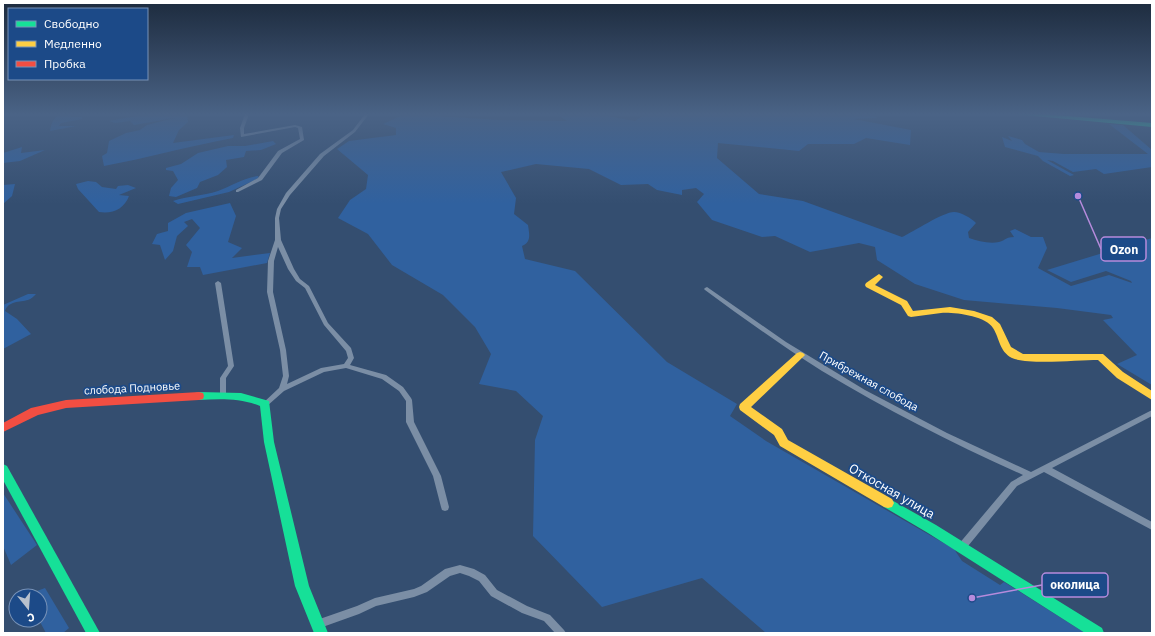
<svg xmlns="http://www.w3.org/2000/svg" width="1155" height="636" viewBox="0 0 1155 636" font-family="'IBM Plex Sans',sans-serif">
<style>
.green{fill:#30619f}
.lines{fill:none;stroke-linecap:round;stroke-linejoin:round}
.street{fill:#7b8ea5;fill-rule:evenodd}
.fast{fill:#16e098;fill-rule:evenodd}
.slow{fill:#ffcf43;fill-rule:evenodd}
.jam{fill:#f24e42;fill-rule:evenodd}
.labels{text-anchor:middle;dominant-baseline:central;stroke-width:3.5;stroke-linejoin:round;paint-order:stroke}
.street-label{font-size:11px;fill:#fff;stroke:#1c4a88}
.near-street-label{font-size:13px;fill:#fff;stroke:#1c4a88}
.leader{fill:none;stroke:#b68bdc;stroke-width:1.5}
.callout-dot{fill:#b68bdc;stroke:#1c4a88;stroke-width:1.5}
.callout{fill:#1c4a88;stroke:#b68bdc;stroke-width:1.5}
.callout-label{font-size:12px;text-anchor:middle;font-weight:bold;fill:#fff}
</style>
<rect width="100%" height="100%" fill="#344e70"/>
<g class="green">
<path d="M63 114H74L71 117H82V119L61 123 59 126H76L50 131C52 122 53 116 63 114Z"/>
<path d="M148 114H187L188 122 179 130 173 143 234 135 233 138C189 146 147 158 104 166L102 156 107 153 109 141 126 133 140 130 147 125 174 118 134 125 130 121 115 123 109 121C122 118 135 117 148 114Z"/>
<path d="M405 114 501 120 567 121 556 114H597L635 121 645 114H872L877 118 854 119 911 130 910 145 866 138 854 144H808L799 151 718 143 717 158 759 194 803 201 902 237C913 232 943 212 954 212 961 212 971 218 976 223L968 232 969 238C978 241 989 244 999 242 1006 240 1006 237 1014 237L1010 231 1015 229 1031 237H1043L1047 248 1038 268 1071 286 1109 275 1132 283 1131 281 1106 271 1071 282 1047 270 1152 238V385L1117 364 1137 355 1103 320 1113 318 1111 315 1057 308 964 300 915 284 877 260 875 247 859 243 810 252 775 236 762 237 712 220 697 202 704 194 696 188 682 190V195L657 190 648 184 621 185 589 169 536 164 501 172 516 198 514 214 528 225C529 233 532 242 522 246L525 259 575 271 667 362 737 404 730 416 766 441 954 549 962 561 1000 585 1004 582 1085 633H766L702 578 602 607 533 536 535 440 543 416 516 391 479 384 491 354 475 327 443 295 392 265 368 234 338 218 350 200 366 189 368 175 337 149 349 141 396 135V128L383 124Z"/>
<polygon points="1109,124 1123,125 1152,150 1152,167 1104,174 1096,169 1073,172 1053,161 1047,160 1074,175 1070,176 1043,161 1038,156 1005,147 1002,137 1012,141 1008,136 1022,140 1025,144 1039,152 1064,154 1148,154"/>
<polygon points="273,141 276,144 261,150 246,151 244,157 226,160 227,167 218,175 200,182 197,188 176,197 169,196 171,188 178,180 173,171 166,170 166,168 181,164 198,153 228,146 245,146"/>
<polygon points="22,147 21,153 45,150 20,161 3,163 3,153"/>
<path d="M258 176 259 178 229 192 178 204 173 201C188 196 202 196 218 191 232 186 243 178 258 176Z"/>
<path d="M88 181 96 182 102 187 116 189 118 186 128 185 136 188 119 195 129 196C124 209 113 214 99 212L78 189 76 184Z"/>
<polygon points="15,184 12,196 3,204 3,185"/>
<polygon points="230,203 236,216 228,242 242,248 232,258 270,253 267,263 203,275 200,267 187,267 192,252 186,245 200,228 192,219 184,222 188,226 177,236 173,251 165,260 160,245 152,244 157,234 168,231 168,223 186,213"/>
<path d="M28 294H36C34 296 31 299 28 300 20 302 8 301 5 311L17 319 31 334 3 349V305Z"/>
<polygon points="3,493 37,545 11,565 3,546"/>
<polygon points="45,588 69,628 63,633 46,633 39,620 40,596 26,595"/>
</g>
<g class="lines">
<g class="street">
<polygon points="245,114 249,114 244,128 244,134 295,125 302,127 304,140 282,153 262,180 238,192 236,192 236,190 258,178 278,151 300,139 298,128 295,127 241,137 240,128"/>
<path d="M365 114H369L355 132 324 156 290 195 281 209 279 218 281 240 294 269 300 279 309 286 328 323 351 348 354 358 350 365 386 375 403 387 411 398 412 400 414 422 441 476 449 507 448 510 445 511 442 510 441 507 433 476 406 422V401L399 391 382 379 346 368 324 372 284 391 267 406 265 407 263 406 262 404 279 388 283 376 280 350 267 292 268 261 275 240V218L277 209 286 193 320 154 353 130ZM278 247 288 269 296 281 305 288 324 325 346 351 348 358 344 364 321 368 287 384 289 376 286 350 273 292 274 261Z"/>
<polygon points="218,281 221,283 234,366 226,378 226,394 225,396 223,397 221,396 220,394 220,378 228,366 215,283"/>
<path d="M707 287 786 342 865 390 947 433 1031 472 1152 410V416L1052 468 1152 522V530L1044 472 1017 486 964 551 961 552 958 551 957 548 958 545 1011 482 1023 475C954 444 887 410 822 371 782 346 743 318 705 290L704 289 705 288Z"/>
<polygon points="460,565 474,569 485,575 497,590 527,606 550,615 564,630 566,633 555,633 544,621 522,613 491,596 479,581 469,576 460,573 450,576 427,592 414,597 376,606 359,614 317,629 314,627 312,624 314,621 357,606 375,598 414,589 421,586 445,569"/>
</g>
<g class="fast">
<polygon points="1013,114 1044,114 1152,123 1152,127"/>
<path d="M199 392 241 393 269 401 274 442 309 586 328 633H314L295 586 264 442 260 406C240 398 220 399 199 400L195 399 194 396 195 393Z"/>
<polygon points="3,464 7,466 100,633 86,633 3,480"/>
<polygon points="888,498 936,525 1102,628 1104,633 1085,633 928,533 884,507 882,503 884,499"/>
</g>
<g class="slow">
<path d="M879 274 883 277 875 285 907 301 913 311 950 307 974 311 992 317 1000 324 1011 347 1023 354H1103L1123 372 1152 391V400L1117 378 1098 360C1079 360 1027 365 1012 358 999 351 1000 339 993 328 986 316 954 312 941 313 931 314 921 316 911 317L908 316 901 305 866 287 865 285 866 283Z"/>
<polygon points="800,352 803,353 805,355 803,357 751,407 782,429 788,440 892,499 894,503 892,507 888,508 884,507 780,446 774,435 740,410 739,407 740,404 797,353"/>
</g>
<polygon class="jam" points="199,392 203,393 204,396 203,399 199,400 66,408 38,415 3,432 3,423 31,408 66,400"/>
</g>
<linearGradient id="sky" x2="0" y2="1"><stop stop-color="#1d2b3e"/><stop offset="0.56" stop-color="#4a6386"/><stop offset="1" stop-color="#4a6386" stop-opacity="0"/></linearGradient>
<rect width="1155" height="204" fill="url(#sky)"/>
<g class="labels">
<g class="street-label">
<text transform="translate(869 381) rotate(29)">Прибрежная слобода</text>
<text transform="translate(132 388) rotate(-3)">слобода Подновье</text>
</g>
<g class="near-street-label">
<text transform="translate(892 491) rotate(30)">Откосная улица</text>
</g>
</g>
<path class="leader" d="M1078 196L1101 249M972 598L1042 585"/>
<g class="callout-dot">
<circle cx="1078" cy="196" r="4"/>
<circle cx="972" cy="598" r="4"/>
</g>
<g class="callout">
<rect x="1101" y="237" width="45" height="24" rx="4"/>
<rect x="1042" y="573" width="66" height="24" rx="4"/>
</g>
<g class="callout-label">
<text x="1124" y="254">Ozon</text>
<text x="1075" y="589">околица</text>
</g>
<rect width="1155" height="636" fill="none" stroke="#ffffff" stroke-width="8"/>
<rect x="8" y="8" width="140" height="72" fill="#1c4a88" stroke="#7792b8"/>
<rect x="16" y="21" width="20" height="6" fill="#16e098" stroke="#7792b8"/>
<text x="44" y="28" font-size="12" fill="#ffffff">Свободно</text>
<rect x="16" y="41" width="20" height="6" fill="#ffcf43" stroke="#7792b8"/>
<text x="44" y="48" font-size="12" fill="#ffffff">Медленно</text>
<rect x="16" y="61" width="20" height="6" fill="#f24e42" stroke="#7792b8"/>
<text x="44" y="68" font-size="12" fill="#ffffff">Пробка</text>
<g transform="translate(28 608) rotate(163)"><circle r="19" fill="#1c4a88" stroke="#7792b8"/>
<path d="M0-3L7 15L0 10L-7 15Z" fill="#b8c1cd"/>
<text y="-6" font-size="11" font-weight="bold" text-anchor="middle" fill="#ffffff">С</text>
</g>
</svg>
